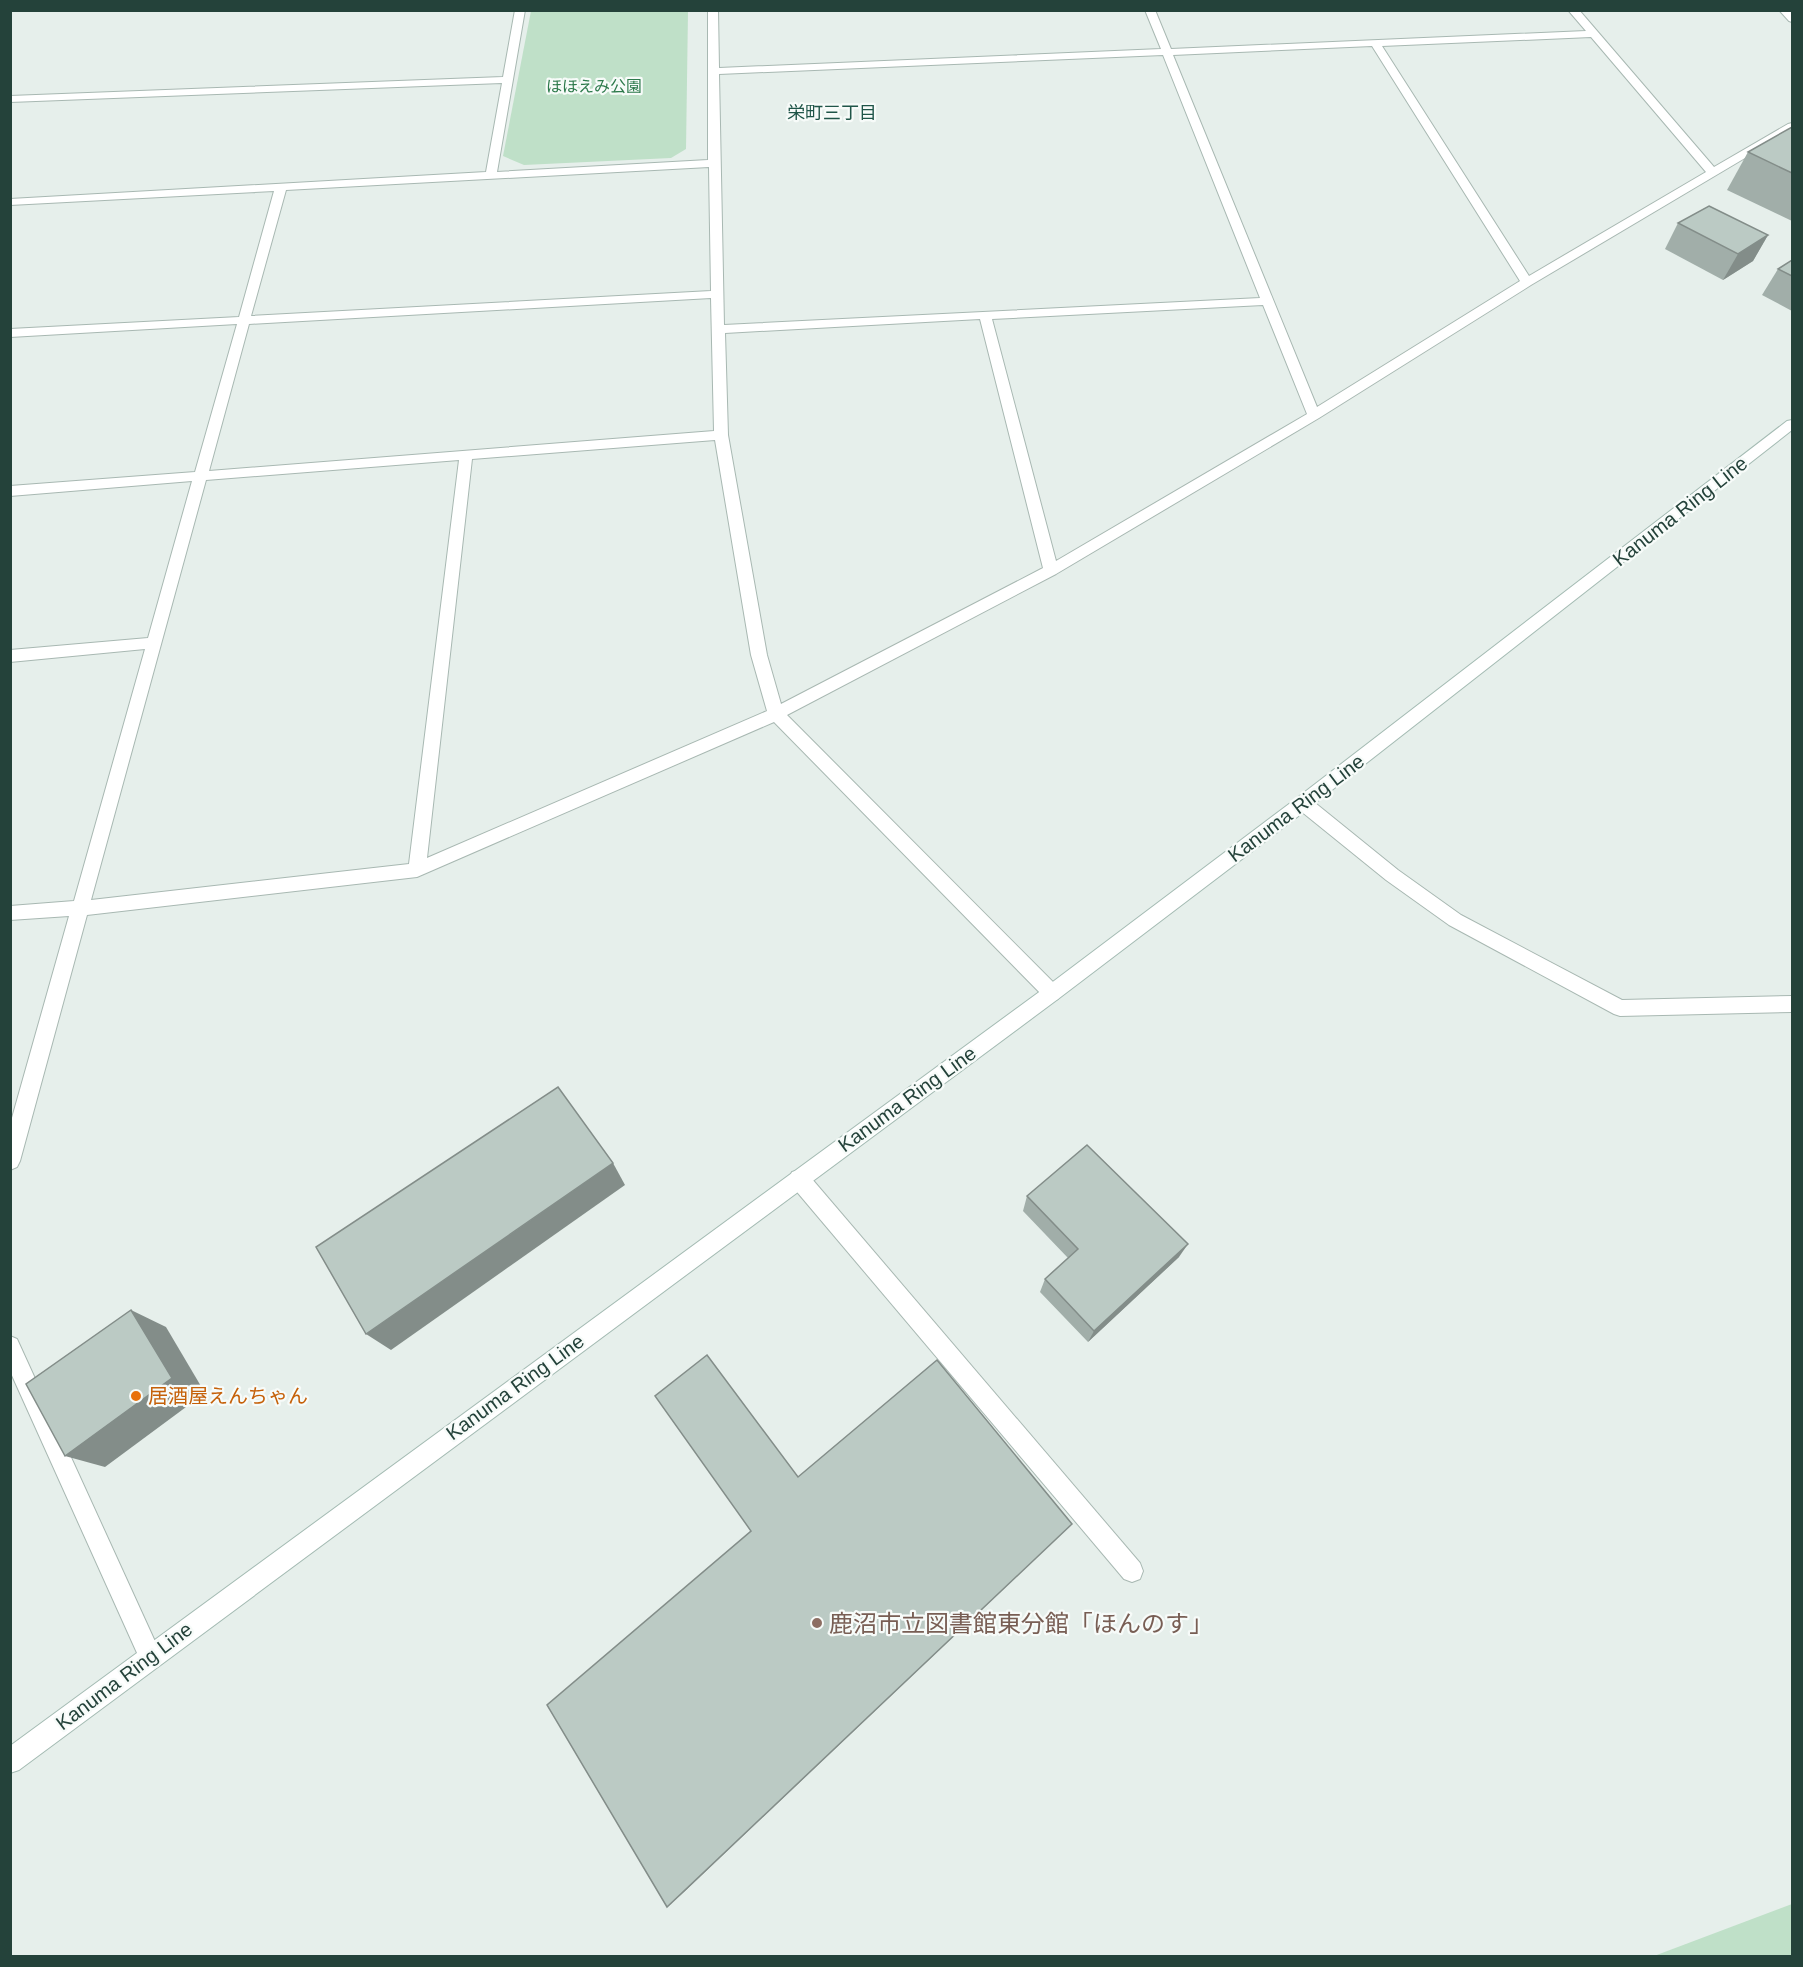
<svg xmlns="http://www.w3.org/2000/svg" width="1803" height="1967" viewBox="0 0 1803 1967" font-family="Arial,'Noto Sans JP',sans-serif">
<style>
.green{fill:#bfe0c8}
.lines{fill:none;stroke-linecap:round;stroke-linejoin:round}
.minor-casing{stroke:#a8b8b2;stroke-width:2}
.secondary-casing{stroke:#a4bbb3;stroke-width:2}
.minor{fill:#fff;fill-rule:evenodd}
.secondary{fill:#fff;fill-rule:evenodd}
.wall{fill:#a1aea9}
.shaded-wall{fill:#838d89}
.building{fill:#bbcac4;stroke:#838d89;stroke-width:1.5}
.food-dot{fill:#e8710a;stroke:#f7fbf9;stroke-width:2}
.education-dot{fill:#8d6e63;stroke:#f7fbf9;stroke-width:2}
.labels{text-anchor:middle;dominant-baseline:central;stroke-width:4.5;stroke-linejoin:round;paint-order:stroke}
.far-park-label{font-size:16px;fill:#2d7a4b;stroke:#f7fbf9}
.far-neighbourhood-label{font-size:18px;fill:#1f5548;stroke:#f7fbf9}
.street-label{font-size:20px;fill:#24423a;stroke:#f7fbf9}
.food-label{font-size:20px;fill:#c56008;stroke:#f7fbf9;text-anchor:start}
.near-education-label{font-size:24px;fill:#785e54;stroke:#f7fbf9;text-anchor:start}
</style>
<rect width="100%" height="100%" fill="#e6efeb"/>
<g class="green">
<polygon points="531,11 688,11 686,149 671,158 524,165 503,156"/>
<polygon points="1792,1904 1792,1956 1654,1956"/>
</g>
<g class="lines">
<g class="minor-casing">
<g id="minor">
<path d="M515 10H525L497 172 708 160V10H718L719 68 1161 49 1145 10H1155L1171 49 1586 31 1568 10H1579L1714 167 1788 124 1792 123V130L1531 285 1319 418 1056 574 787 715 1058 987 1061 993 1058 999 1052 1001 1046 999 774 722 417 877 87 915 20 1161 17 1167 10 1170V1125L69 916 10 920V906L74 901 145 649 10 662V650L148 638 192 481 10 496V486L195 472 237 324 10 337V329L239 317 274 191 10 205V199L486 172 502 83 10 102V96L503 77ZM1591 37 1706 172 1529 276 1382 46ZM1372 46 1520 281 1317 407 1173 55ZM1163 55 1260 298 724 325 719 74ZM709 167 711 291 251 316 286 190ZM711 298 714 431 209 471 249 324ZM1263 305 1307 414 1056 561 992 319ZM980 319 1043 568 781 704 767 655 728 435 725 333ZM715 440 751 655 767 711 427 858 472 459ZM459 460 409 864 91 900 206 480Z"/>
<polygon points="1779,10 1790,10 1792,14 1792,22 1789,21"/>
<polygon points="1303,796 1309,798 1398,870 1461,915 1622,1000 1792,996 1792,1012 1620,1016 1614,1014 1449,925 1386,880 1297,808 1295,803 1297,798"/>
<polygon points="799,1170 806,1172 1140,1563 1143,1571 1140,1579 1132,1582 1124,1579 792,1186 789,1179 792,1172"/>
<polygon points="10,1336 17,1339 158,1648 162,1656 158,1664 150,1668 142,1664 10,1371"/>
</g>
</g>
<g class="secondary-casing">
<polygon id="secondary" points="1792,420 1792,430 1309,808 1058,999 19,1770 10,1773 10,1746 1046,987 1297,798 1787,421"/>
</g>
<use href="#minor" class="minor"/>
<use href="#secondary" class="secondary"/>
</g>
<g class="wall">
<polygon points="1792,127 1792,221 1727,190 1748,152"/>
<polygon points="1678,223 1768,235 1753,261 1723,280 1665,249"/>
<polygon points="1792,260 1792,311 1762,295 1778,269"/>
<polygon points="1027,1196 1179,1257 1088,1342 1040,1292 1045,1279 1068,1258 1023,1211"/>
</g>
<g class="shaded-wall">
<polygon points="1768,235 1753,261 1723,280 1738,254"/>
<polygon points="613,1163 625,1185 391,1350 366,1334"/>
<polygon points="1188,1244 1179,1257 1088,1342 1094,1331"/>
<polygon points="131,1310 166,1327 205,1393 105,1467 65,1456"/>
<polygon points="1072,1524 684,1892 667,1907"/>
</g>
<g class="building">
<polygon points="1792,127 1792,173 1748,152"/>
<polygon points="1709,206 1768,235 1738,254 1678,223"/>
<polygon points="1792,260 1792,276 1778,269"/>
<polygon points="558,1087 613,1163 366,1334 316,1247"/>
<polygon points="1087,1145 1188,1244 1094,1331 1045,1279 1078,1249 1027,1196"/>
<polygon points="131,1310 172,1378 65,1456 26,1384"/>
<polygon points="707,1355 798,1477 937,1360 1072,1524 667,1907 547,1705 751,1531 655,1396"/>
</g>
<circle class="food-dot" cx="136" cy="1396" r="6"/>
<circle class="education-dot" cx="817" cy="1623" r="6"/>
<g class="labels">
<g class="far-park-label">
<text x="594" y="86">ほほえみ公園</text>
</g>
<g class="far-neighbourhood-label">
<text x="832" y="113">栄町三丁目</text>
</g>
<g class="street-label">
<text transform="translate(1680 511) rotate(-38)">Kanuma Ring Line</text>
<text transform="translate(1296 808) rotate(-37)">Kanuma Ring Line</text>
<text transform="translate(907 1099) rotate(-36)">Kanuma Ring Line</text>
<text transform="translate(515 1387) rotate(-36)">Kanuma Ring Line</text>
<text transform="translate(124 1676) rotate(-37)">Kanuma Ring Line</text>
</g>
<g class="food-label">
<text x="148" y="1396">居酒屋えんちゃん</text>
</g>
<g class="near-education-label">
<text x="829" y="1623">鹿沼市立図書館東分館「ほんのす」</text>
</g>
</g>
<rect width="1803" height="1967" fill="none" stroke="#24423a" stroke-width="24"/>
</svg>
